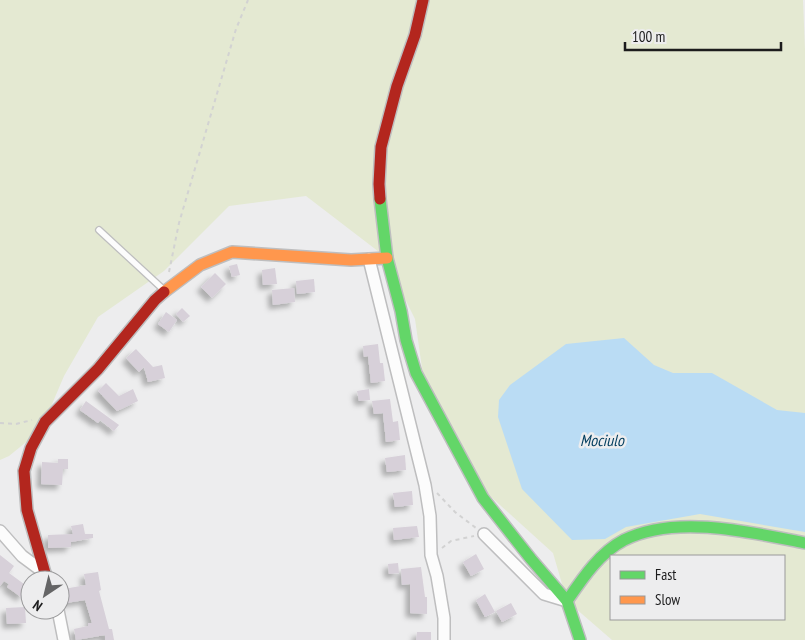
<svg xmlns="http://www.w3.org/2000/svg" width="805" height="640" viewBox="0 0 805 640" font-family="'PT Sans Narrow',sans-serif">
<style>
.green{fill:#e4e9d2;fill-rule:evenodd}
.water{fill:#badcf4}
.building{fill:#d7d0d9;filter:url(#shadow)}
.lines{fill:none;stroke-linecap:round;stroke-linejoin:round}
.lane-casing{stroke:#bebebf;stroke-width:8}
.street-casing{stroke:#bebebf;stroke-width:14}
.fast-casing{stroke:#bebebf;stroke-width:14}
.slow-casing{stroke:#bebebf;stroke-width:14}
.jam-casing{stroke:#bebebf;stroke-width:14}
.path{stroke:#d2d2d2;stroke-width:2;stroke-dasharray:4 4;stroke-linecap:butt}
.lane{stroke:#fcfcfc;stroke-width:5.5}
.street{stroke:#fcfcfc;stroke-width:11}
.fast{stroke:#63d668;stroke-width:11}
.slow{stroke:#ff974d;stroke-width:11}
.jam{stroke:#b3261e;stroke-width:11}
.labels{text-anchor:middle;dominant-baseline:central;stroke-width:5;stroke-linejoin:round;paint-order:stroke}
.water-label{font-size:16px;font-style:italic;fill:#003c5d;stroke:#ededee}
</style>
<defs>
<filter id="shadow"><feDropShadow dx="-4.5" dy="4.5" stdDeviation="2.5" flood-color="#0004"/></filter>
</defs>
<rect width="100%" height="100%" fill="#ededee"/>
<path class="green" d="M0 0H803L805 50V640H612L567 601 553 553 459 468 427 403 415 319 383 255 306 196 229 206 164 271 98 317 64 376 41 430 9 456 0 460ZM611 556H784V619H611Z"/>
<polygon class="water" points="624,338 654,365 673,373 712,373 777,410 805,413 805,532 700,514 626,527 605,539 572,540 522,489 498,417 499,400 510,385 566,344"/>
<g class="building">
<polygon points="237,264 240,275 232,277 229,266"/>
<polygon points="275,268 277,284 263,285 262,270"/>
<polygon points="215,273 226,284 212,298 201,287"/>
<polygon points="314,279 315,292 297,294 296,281"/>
<polygon points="294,288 295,302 273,305 272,290"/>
<polygon points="182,308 190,316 183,322 176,314"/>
<polygon points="166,312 177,320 169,332 158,324"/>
<polygon points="378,344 380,363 383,363 385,381 371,383 368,356 364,357 363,346"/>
<polygon points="136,349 153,367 162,365 165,378 148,382 144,367 139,372 126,358"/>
<polygon points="106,383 119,396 133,389 138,401 117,411 98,391"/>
<polygon points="369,389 370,400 359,401 357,391"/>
<polygon points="390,399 393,422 398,421 400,440 386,442 383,413 374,414 372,401"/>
<polygon points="86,401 119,425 114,431 100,420 98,423 80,410"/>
<polygon points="405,455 406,470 387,472 385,458"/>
<polygon points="58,459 68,459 68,469 63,469 62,485 41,484 42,462 58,463"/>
<polygon points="412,491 413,505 395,507 393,493"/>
<polygon points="83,524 85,534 93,534 93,538 71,542 71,547 48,548 48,535 73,534 71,526"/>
<polygon points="417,526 419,537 394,540 393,528"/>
<polygon points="476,554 484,569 471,576 463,562"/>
<polygon points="0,555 14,566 9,573 28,587 21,597 7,587 9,584 4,581 0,586"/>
<polygon points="398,563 399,573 389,574 388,564"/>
<polygon points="421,567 425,597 427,597 427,614 410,613 410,584 402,585 401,569"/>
<polygon points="98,572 101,590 99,591 109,629 112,629 114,640 105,640 105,635 76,640 74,629 88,626 88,623 92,623 85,600 66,603 64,589 86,585 84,574"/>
<polygon points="485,594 495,612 485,617 476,600"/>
<polygon points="511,603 517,614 502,622 496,611"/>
<polygon points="25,607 26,623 7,624 6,608"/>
<polygon points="417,632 431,632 431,640 416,640"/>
</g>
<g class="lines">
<g class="lane-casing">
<polyline id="lane" points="99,230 165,291"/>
</g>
<g class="street-casing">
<g id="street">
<polyline points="369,259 425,485 430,516 431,555 437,576 444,618 444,640"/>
<polyline points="0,531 22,556 45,573"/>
<polyline points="484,534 544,594 567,601"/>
<polyline points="58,610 64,640"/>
</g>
</g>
<g class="fast-casing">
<g id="fast">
<polyline points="380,199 387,258 401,311 406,340 416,373 483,498 531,559 567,601 580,640"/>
<path d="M567 601C582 579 599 553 624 540 675 514 751 532 805 543"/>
</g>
</g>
<g class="slow-casing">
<polyline id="slow" points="164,292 200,265 232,252 351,260 387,258"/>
</g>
<g class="jam-casing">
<g id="jam">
<polyline points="380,199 379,184 381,147 397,86 415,35 423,0"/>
<polyline points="47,580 27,510 24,471 31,448 45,422 98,369 155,300 164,292"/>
</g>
</g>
<g class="path">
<polyline points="169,272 179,223 236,29 248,0"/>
<polyline points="0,423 16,424 32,420"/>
<polyline points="437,493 455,512 476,528"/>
<polyline points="442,548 451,541 474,536"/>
</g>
<use href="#lane" class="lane"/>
<use href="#street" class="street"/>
<use href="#fast" class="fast"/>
<use href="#slow" class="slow"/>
<use href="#jam" class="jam"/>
</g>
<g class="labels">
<g class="water-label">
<text x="602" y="440">Mociulo</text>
</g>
</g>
<rect x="610" y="555" width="175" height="65" fill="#ededee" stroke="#99999a"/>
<rect x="620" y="571" width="25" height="8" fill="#63d668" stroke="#99999a"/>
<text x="655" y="580" font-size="15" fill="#1c1c1d">Fast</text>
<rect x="620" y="596" width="25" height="8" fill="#ff974d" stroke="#99999a"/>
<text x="655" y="605" font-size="15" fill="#1c1c1d">Slow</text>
<g transform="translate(45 595) rotate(215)"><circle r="24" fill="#ededee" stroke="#99999a"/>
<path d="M0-4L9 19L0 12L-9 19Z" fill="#656566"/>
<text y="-8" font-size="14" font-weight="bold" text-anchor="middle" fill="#1c1c1d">N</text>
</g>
<path d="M625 42v8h156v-8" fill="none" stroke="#1c1c1d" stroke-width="2.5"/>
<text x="632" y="42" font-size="15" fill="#1c1c1d" stroke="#ededee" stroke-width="4" paint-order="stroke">100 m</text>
</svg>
